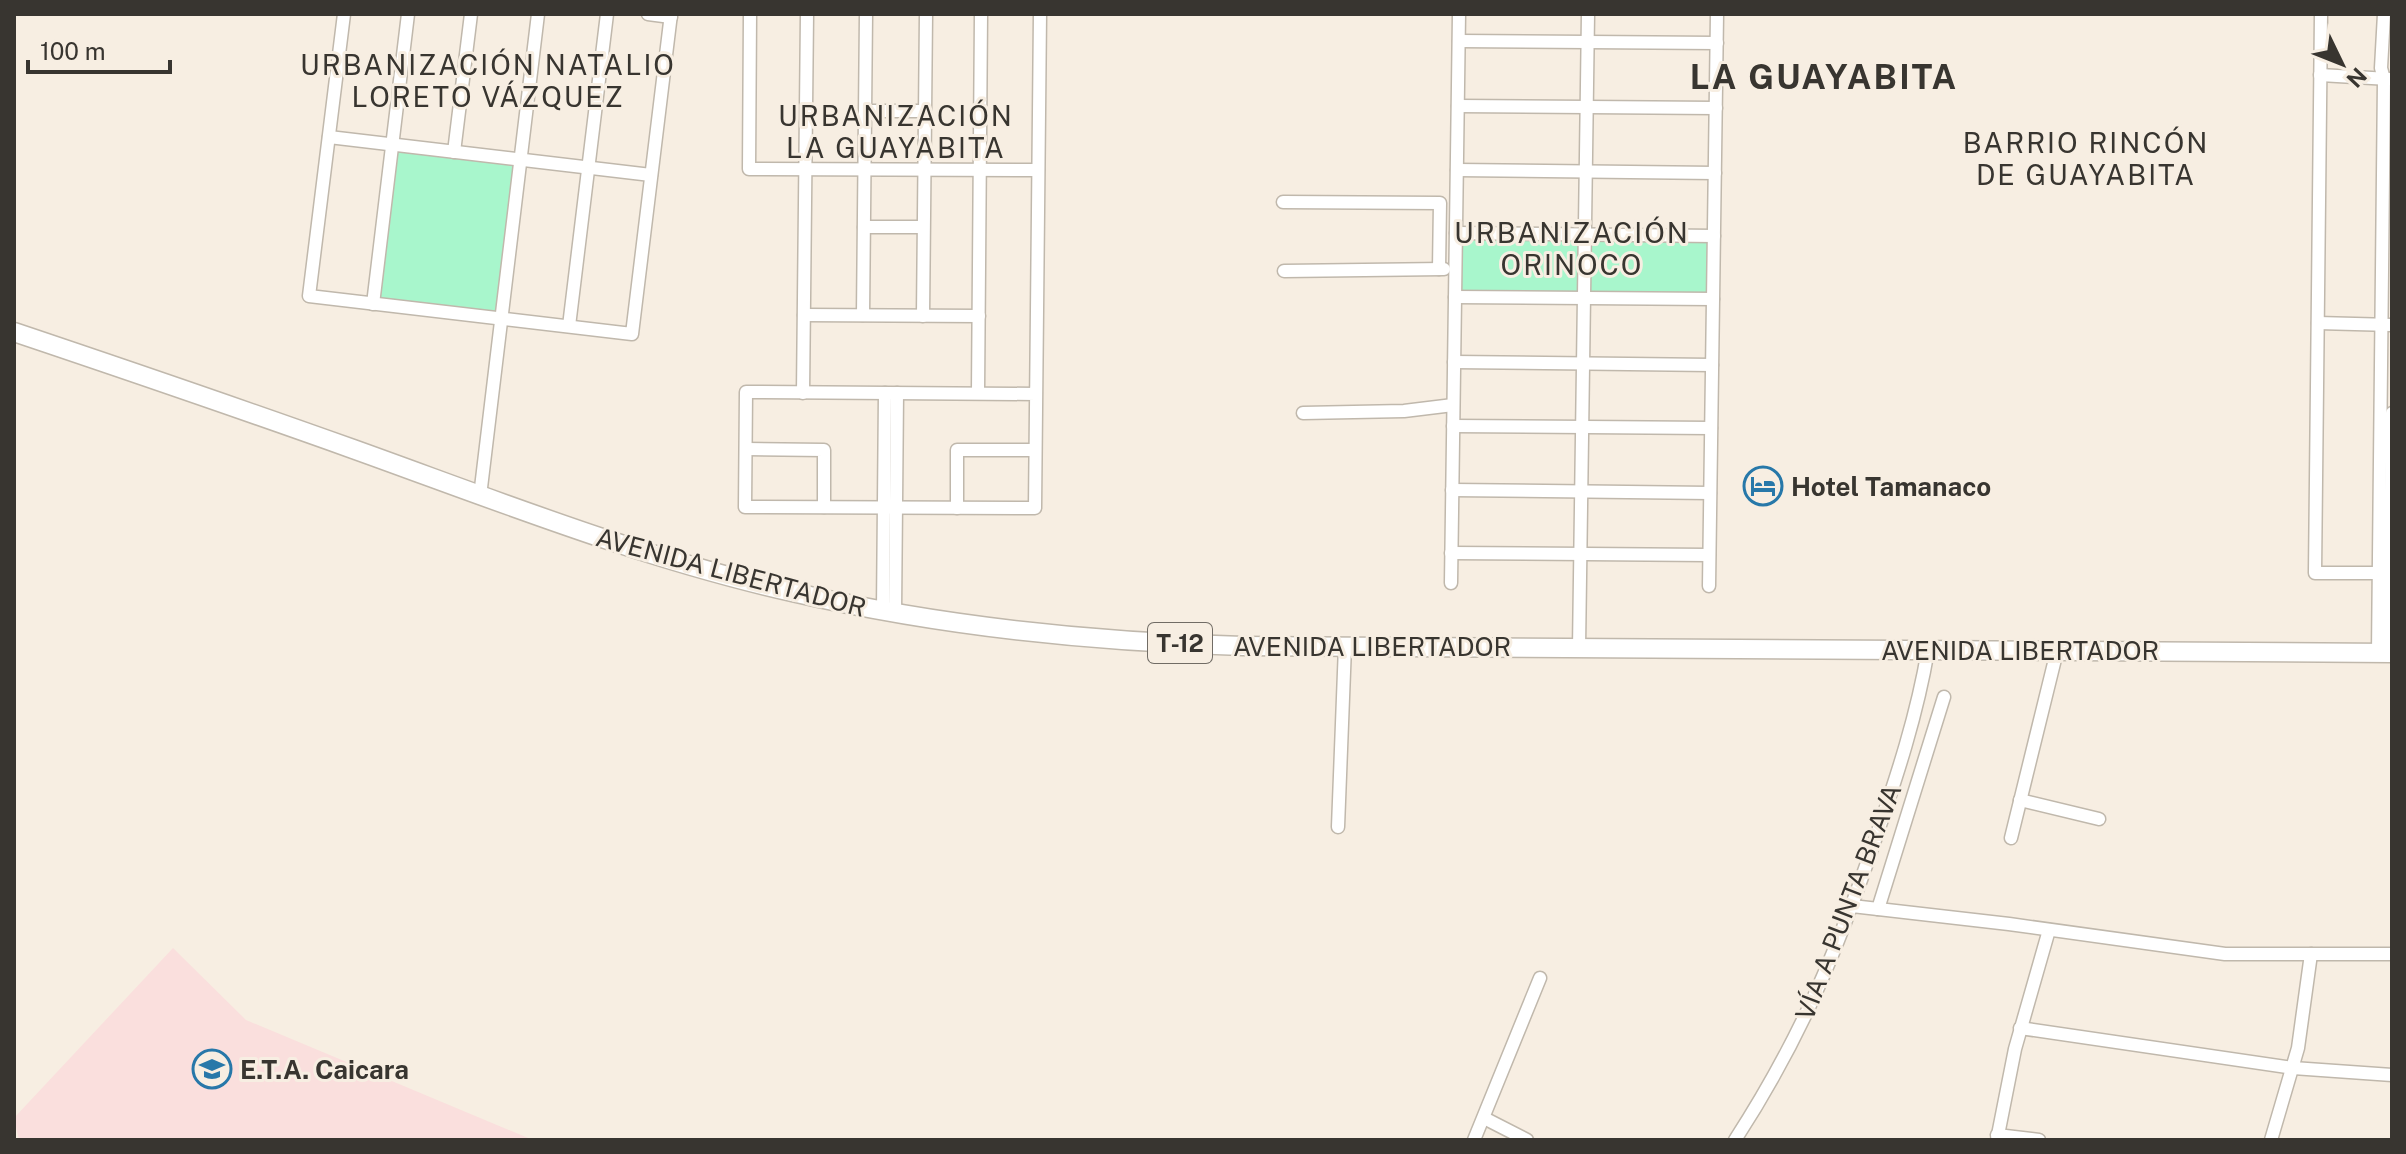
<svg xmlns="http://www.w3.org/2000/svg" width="2406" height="1154" viewBox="0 0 2406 1154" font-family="'Public Sans',sans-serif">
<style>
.education{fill:#fadfdd}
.green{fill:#a8f6cc}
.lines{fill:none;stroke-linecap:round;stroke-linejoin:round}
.minor-casing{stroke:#c0b8ac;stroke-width:15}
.highway-casing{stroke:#c0b8ac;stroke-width:21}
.minor{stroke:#fff;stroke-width:12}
.highway{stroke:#fff;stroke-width:18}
.labels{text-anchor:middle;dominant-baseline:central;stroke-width:6;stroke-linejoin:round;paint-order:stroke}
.shield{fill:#f7eee2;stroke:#716c65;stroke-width:2}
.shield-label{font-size:24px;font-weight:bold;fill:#383530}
.poi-label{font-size:26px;font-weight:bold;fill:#383530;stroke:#f7eee2;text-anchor:start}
.street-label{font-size:26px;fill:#383530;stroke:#f7eee2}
.neighbourhood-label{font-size:28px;letter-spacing:2px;fill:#383530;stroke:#f7eee2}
.district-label{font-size:34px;font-weight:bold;letter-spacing:2px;fill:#383530;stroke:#f7eee2}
</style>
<rect width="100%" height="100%" fill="#f7eee2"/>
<polygon class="education" points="173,948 246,1020 533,1140 19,1140 14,1118"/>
<g class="green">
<polygon points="396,149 515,163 497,314 378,300"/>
<polygon points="1461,238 1580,239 1579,293 1460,292"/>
<polygon points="1590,239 1709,240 1708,294 1589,293"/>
</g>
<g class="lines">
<g class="minor-casing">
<g id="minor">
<polyline points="344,14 309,296 632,334 671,14"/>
<polyline points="648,14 671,17"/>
<polyline points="750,14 749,169 1038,170"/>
<polyline points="2321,14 2315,573 2390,573"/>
<polyline points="1459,41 1717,43"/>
<polyline points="2320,75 2389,79"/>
<polyline points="1458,106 1716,108"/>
<polyline points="865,111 925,111"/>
<polyline points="329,137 651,175"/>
<polyline points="454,152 471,14"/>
<polyline points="1457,170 1715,173"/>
<polyline points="1283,202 1440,203 1439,269"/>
<polyline points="864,227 923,227"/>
<polyline points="1456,233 1714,236"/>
<polyline points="1284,271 1444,269"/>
<polyline points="1455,297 1713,299"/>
<polyline points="373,304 408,14"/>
<polyline points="804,315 979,316"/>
<polyline points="863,315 866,14"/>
<polyline points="923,316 926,14"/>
<polyline points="2318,323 2392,325"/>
<polyline points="569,326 607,14"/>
<polyline points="1454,362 1712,365"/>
<polyline points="803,393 807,14"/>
<polyline points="978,393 981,14"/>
<polyline points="1036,394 746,392 745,507 1035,508 1040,14"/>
<polyline points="1303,413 1404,411 1453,405"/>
<polyline points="1453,426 1711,428"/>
<polyline points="746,449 824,450 824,507"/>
<polyline points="1452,490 1710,493"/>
<polyline points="480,496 538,14"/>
<polyline points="957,508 957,450 1035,450"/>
<polyline points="1451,553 1709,555"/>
<polyline points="1451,583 1459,14"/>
<polyline points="1709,586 1717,14"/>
<polyline points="883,611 885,393"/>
<polyline points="895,613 897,393"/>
<polyline points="1579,648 1588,14"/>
<polyline points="2378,653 2384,79 2381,68 2384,14"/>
<polyline points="2389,653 2392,413"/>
<polyline points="2020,800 2099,819"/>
<polyline points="1338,827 1345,646"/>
<polyline points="2011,838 2057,651"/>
<polyline points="1852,906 2009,924 2225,954 2392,954"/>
<polyline points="1878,909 1944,697"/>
<polyline points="2020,1028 2293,1068 2392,1075"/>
<polyline points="1484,1118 1527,1140"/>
<polyline points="1997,1135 2039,1140"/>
<polyline points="1474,1140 1540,978"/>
<path d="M1735 1140C1800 1040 1838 949 1876 837 1897 776 1917 715 1928 650"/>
<polyline points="1997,1140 2015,1049 2049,930"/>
<polyline points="2271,1140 2298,1048 2311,954"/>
</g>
</g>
<g class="highway-casing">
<path id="highway" d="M14 332C127 370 241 409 353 449 498 501 641 558 792 592 939 626 1092 642 1243 646L2392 653"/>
</g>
<use href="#minor" class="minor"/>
<use href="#highway" class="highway"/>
</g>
<defs>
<g id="hotel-ring" transform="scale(2)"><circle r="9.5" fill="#f7eee2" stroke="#2778a9" stroke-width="1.5"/><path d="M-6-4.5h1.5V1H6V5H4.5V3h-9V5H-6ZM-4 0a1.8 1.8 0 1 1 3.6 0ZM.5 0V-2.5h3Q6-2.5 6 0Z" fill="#2778a9"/></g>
<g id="school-ring" transform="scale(2)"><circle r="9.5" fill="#f7eee2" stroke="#2778a9" stroke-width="1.5"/><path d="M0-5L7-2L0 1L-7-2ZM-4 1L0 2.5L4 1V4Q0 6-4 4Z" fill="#2778a9"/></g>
</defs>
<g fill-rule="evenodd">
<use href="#hotel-ring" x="1763" y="486"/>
<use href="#school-ring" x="212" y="1069"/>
</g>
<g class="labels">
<rect class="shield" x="1148" y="623" width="64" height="40" rx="6"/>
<g class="shield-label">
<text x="1180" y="643">T-12</text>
</g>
<g class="poi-label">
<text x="1791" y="486">Hotel Tamanaco</text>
<text x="240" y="1069">E.T.A. Caicara</text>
</g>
<g class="street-label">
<text transform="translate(731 572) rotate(15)">AVENIDA LIBERTADOR</text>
<text x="1372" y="646">AVENIDA LIBERTADOR</text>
<text x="2020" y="650">AVENIDA LIBERTADOR</text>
<text transform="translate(1848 902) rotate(-69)">VÍA A PUNTA BRAVA</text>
</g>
<g class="neighbourhood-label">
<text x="488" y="64">URBANIZACIÓN NATALIO<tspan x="488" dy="32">LORETO VÁZQUEZ</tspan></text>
<text x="896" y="115">URBANIZACIÓN<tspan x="896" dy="32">LA GUAYABITA</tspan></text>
<text x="2086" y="142">BARRIO RINCÓN<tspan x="2086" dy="32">DE GUAYABITA</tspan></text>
<text x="1572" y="232">URBANIZACIÓN<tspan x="1572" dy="32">ORINOCO</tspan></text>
</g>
<g class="district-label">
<text x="1824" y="77">LA GUAYABITA</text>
</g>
</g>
<rect width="2406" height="1154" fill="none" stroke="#383530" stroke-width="32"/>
<g transform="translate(2342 64) rotate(133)" stroke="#f7eee2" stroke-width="6" paint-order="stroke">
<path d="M0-6L14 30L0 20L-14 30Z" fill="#383530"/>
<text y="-12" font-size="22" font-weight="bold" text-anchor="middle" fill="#383530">N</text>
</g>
<path d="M28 60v12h142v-12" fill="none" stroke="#383530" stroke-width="4"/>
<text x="40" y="60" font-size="24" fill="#383530" stroke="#f7eee2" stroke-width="6" paint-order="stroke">100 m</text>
</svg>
